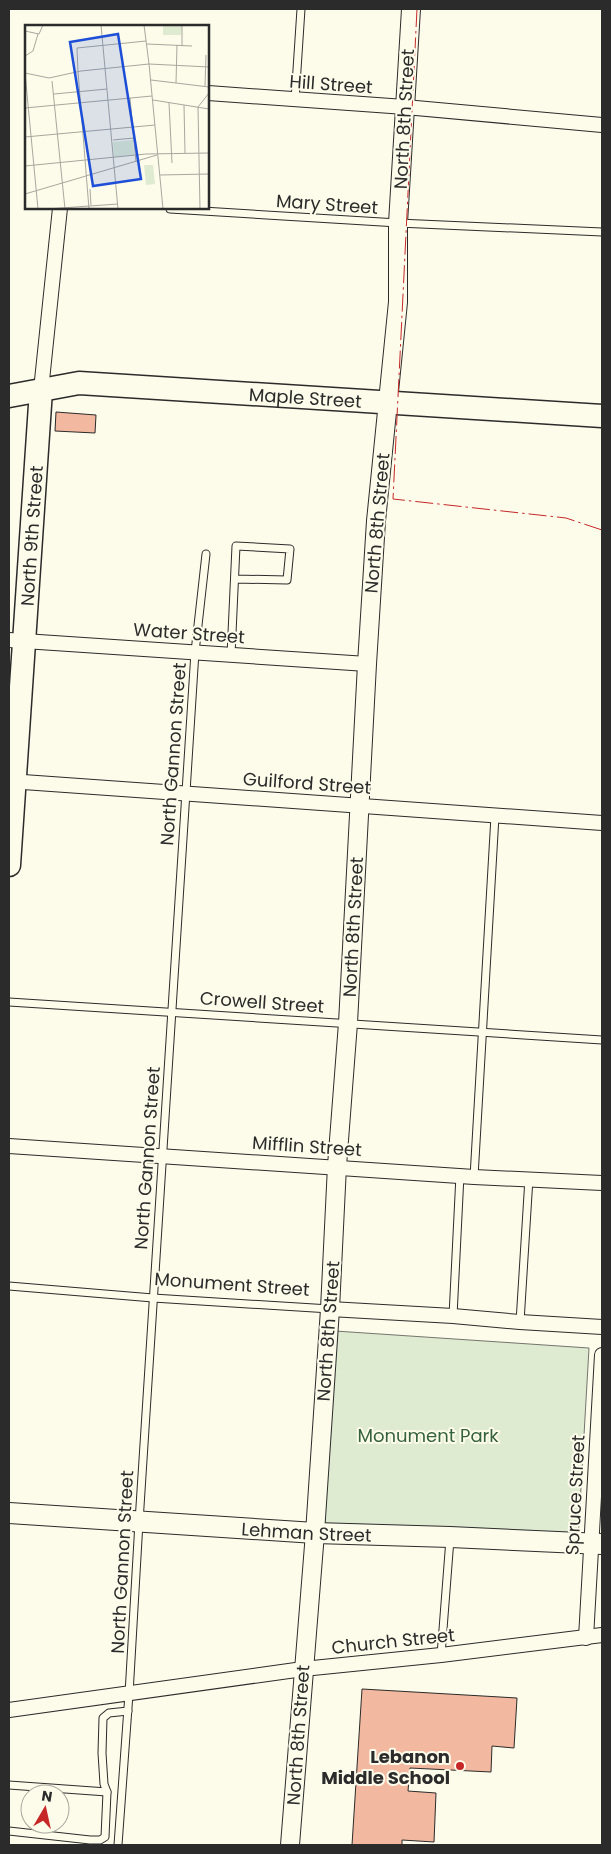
<svg xmlns="http://www.w3.org/2000/svg" width="611" height="1854" viewBox="0 0 611 1854" font-family="Poppins,sans-serif">
<style>
.green{fill:#deebd1;stroke:#74746e}
.building{fill:#f2b8a0;stroke:#2b2b2b}
.lines{fill:none;stroke-linecap:round;stroke-linejoin:round}
.service-casing{stroke:#2b2b2b;stroke-width:9}
.minor-casing{stroke:#2b2b2b;stroke-width:16}
.tertiary-casing{stroke:#2b2b2b;stroke-width:20}
.secondary-casing{stroke:#2b2b2b;stroke-width:22}
.primary-casing{stroke:#2b2b2b;stroke-width:25}
.service{stroke:#fdfbea;stroke-width:7}
.minor{stroke:#fdfbea;stroke-width:14}
.tertiary{stroke:#fdfbea;stroke-width:18}
.secondary{stroke:#fdfbea;stroke-width:20}
.primary{stroke:#fdfbea;stroke-width:22}
.power{stroke:#c62828;stroke-width:1;stroke-dasharray:18 4 2.5 4;stroke-linecap:butt}
.poi-dot{fill:#c62828;stroke:#fdfbea;stroke-width:2}
.labels{text-anchor:middle;dominant-baseline:central;stroke-width:4;stroke-linejoin:round;paint-order:stroke}
.street-label{font-size:18px;fill:#2b2b2b;stroke:#fdfbea}
.park-label{font-size:18px;fill:#34623c;stroke:#fdfbea}
.poi-label{font-size:18px;font-weight:bold;fill:#2b2b2b;stroke:#fdfbea;text-anchor:end}
.inset-road{fill:none;stroke:#a9a89e;stroke-width:1}
.view{fill:#1d4ed8;fill-opacity:0.15;stroke:#1d4ed8;stroke-width:2.5}
.inset-edge{fill:none;stroke:#2b2b2b;stroke-width:2.5}
</style>
<rect width="100%" height="100%" fill="#fdfbea"/>
<polygon class="green" points="335,1331 589,1348 578,1540 322,1527"/>
<g class="building">
<polygon points="56,412 96,415 95,433 55,431"/>
<polygon points="362,1689 517,1698 514,1748 492,1746 491,1772 410,1768 408,1791 436,1793 434,1842 402,1840 402,1845 352,1845"/>
</g>
<g class="lines">
<g class="service-casing">
<g id="service">
<polyline points="295,100 301,9"/>
<polyline points="170,208 170,209 398,223 602,232"/>
<polyline points="231,655 236,546 290,549 287,580 235,579"/>
<polyline points="9,1002 602,1040"/>
<polyline points="474,1177 495,816"/>
<polyline points="9,1286 153,1298 330,1309"/>
<polyline points="453,1316 460,1175"/>
<polyline points="520,1322 529,1178"/>
<polyline points="441,1655 450,1539"/>
<polyline points="9,1785 107,1792"/>
<polyline points="9,1831 90,1840 100,1840 105,1837 107,1792 104,1784 102,1753 103,1718 109,1713 128,1711"/>
<polyline points="118,1845 129,1694 139,1522 195,652 206,554"/>
</g>
</g>
<g class="minor-casing">
<g id="minor">
<polyline points="208,93 405,107 602,125"/>
<polyline points="41,390 60,208"/>
<polyline points="9,640 367,664"/>
<polyline points="9,781 602,823"/>
<polyline points="9,1146 474,1177 602,1183"/>
<polyline points="330,1309 453,1316 520,1322 602,1327"/>
<polyline points="586,1638 602,1355"/>
<polyline points="9,1710 303,1669 441,1655 602,1635"/>
</g>
</g>
<g class="tertiary-casing">
<polyline id="tertiary" points="290,1845 315,1533 330,1309 337,1166 348,1023 367,664 376,521 398,302 398,223 411,9"/>
</g>
<g class="secondary-casing">
<g id="secondary">
<path id="s1" d="M9 1513 315 1533 450 1537 602 1544"/>
</g>
</g>
<g class="primary-casing">
<g id="primary">
<path id="s2" d="M9 396 79 383 602 416"/>
<path id="s3" d="M9 865 41 390"/>
</g>
</g>
<use href="#service" class="service"/>
<use href="#minor" class="minor"/>
<use href="#tertiary" class="tertiary"/>
<use href="#secondary" class="secondary"/>
<use href="#primary" class="primary"/>
<polyline class="power" points="417,9 393,499 566,518 602,530"/>
</g>
<circle class="poi-dot" cx="460" cy="1766" r="5"/>
<g class="labels">
<g class="street-label">
<text transform="translate(331 84) rotate(4)">Hill Street</text>
<text transform="translate(404 119) rotate(-87)">North 8th Street</text>
<text transform="translate(327 204) rotate(4)">Mary Street</text>
<text stroke="none"><textPath href="#s2" startOffset="298">Maple Street</textPath></text>
<text transform="translate(377 523) rotate(-85)">North 8th Street</text>
<text stroke="none"><textPath href="#s3" startOffset="330">North 9th Street</textPath></text>
<text transform="translate(189 633) rotate(4)">Water Street</text>
<text transform="translate(173 754) rotate(-86)">North Gannon Street</text>
<text transform="translate(307 783) rotate(4)">Guilford Street</text>
<text transform="translate(353 927) rotate(-87)">North 8th Street</text>
<text transform="translate(262 1002) rotate(4)">Crowell Street</text>
<text transform="translate(307 1146) rotate(4)">Mifflin Street</text>
<text transform="translate(147 1158) rotate(-86)">North Gannon Street</text>
<text transform="translate(232 1284) rotate(4)">Monument Street</text>
<text transform="translate(328 1331) rotate(-86)">North 8th Street</text>
<text transform="translate(575 1495) rotate(-87)">Spruce Street</text>
<text stroke="none"><textPath href="#s1" startOffset="298">Lehman Street</textPath></text>
<text transform="translate(122 1562) rotate(-87)">North Gannon Street</text>
<text transform="translate(393 1641) rotate(-6)">Church Street</text>
<text transform="translate(298 1735) rotate(-86)">North 8th Street</text>
</g>
<g class="park-label">
<text x="428" y="1435">Monument Park</text>
</g>
<g class="poi-label">
<text x="450" y="1756">Lebanon<tspan x="450" dy="21">Middle School</tspan></text>
</g>
</g>
<g transform="translate(25 25)">
<rect width="184" height="184" fill="#fdfbea"/>
<path d="M138 0H157L156 10H138ZM108 115 109 130 89 132 88 117ZM119 140H128L130 159 121 160Z" fill="#deebd1"/>
<path class="inset-road" d="M76 0 93 184M119 0 124 39M0 6 14 9 18 0M122 19 167 21M157 21V0M0 31 8 26 13 9M124 39 138 184M53 47 52 23 121 16M53 47 64 184M0 48 13 184M0 48 24 53 56 46 124 39 184 42M126 55 184 62M27 56 40 184M151 58 152 20M180 61 181 30M29 69 82 64M105 73 111 137M128 75 184 84M144 78 147 138M159 80 160 128M0 83 127 71M0 112 130 100M88 115 109 113M0 141 121 129 184 128M135 150 184 149M65 164 66 180M0 169 132 130M22 184 93 179M175 184 173 82 184 68"/>
<path class="view" d="M93 9 116 154 68 161 45 17Z"/>
<rect width="184" height="184" class="inset-edge"/>
</g>
<rect width="611" height="1854" fill="none" stroke="#2b2b2b" stroke-width="20"/>
<g transform="translate(45 1809) rotate(9)"><circle r="24" fill="#fdfbea" stroke="#a9a89e"/>
<path d="M0-4L9 19L0 12L-9 19Z" fill="#c62828"/>
<text y="-8" font-size="14" font-weight="bold" text-anchor="middle" fill="#2b2b2b">N</text>
</g>
</svg>
